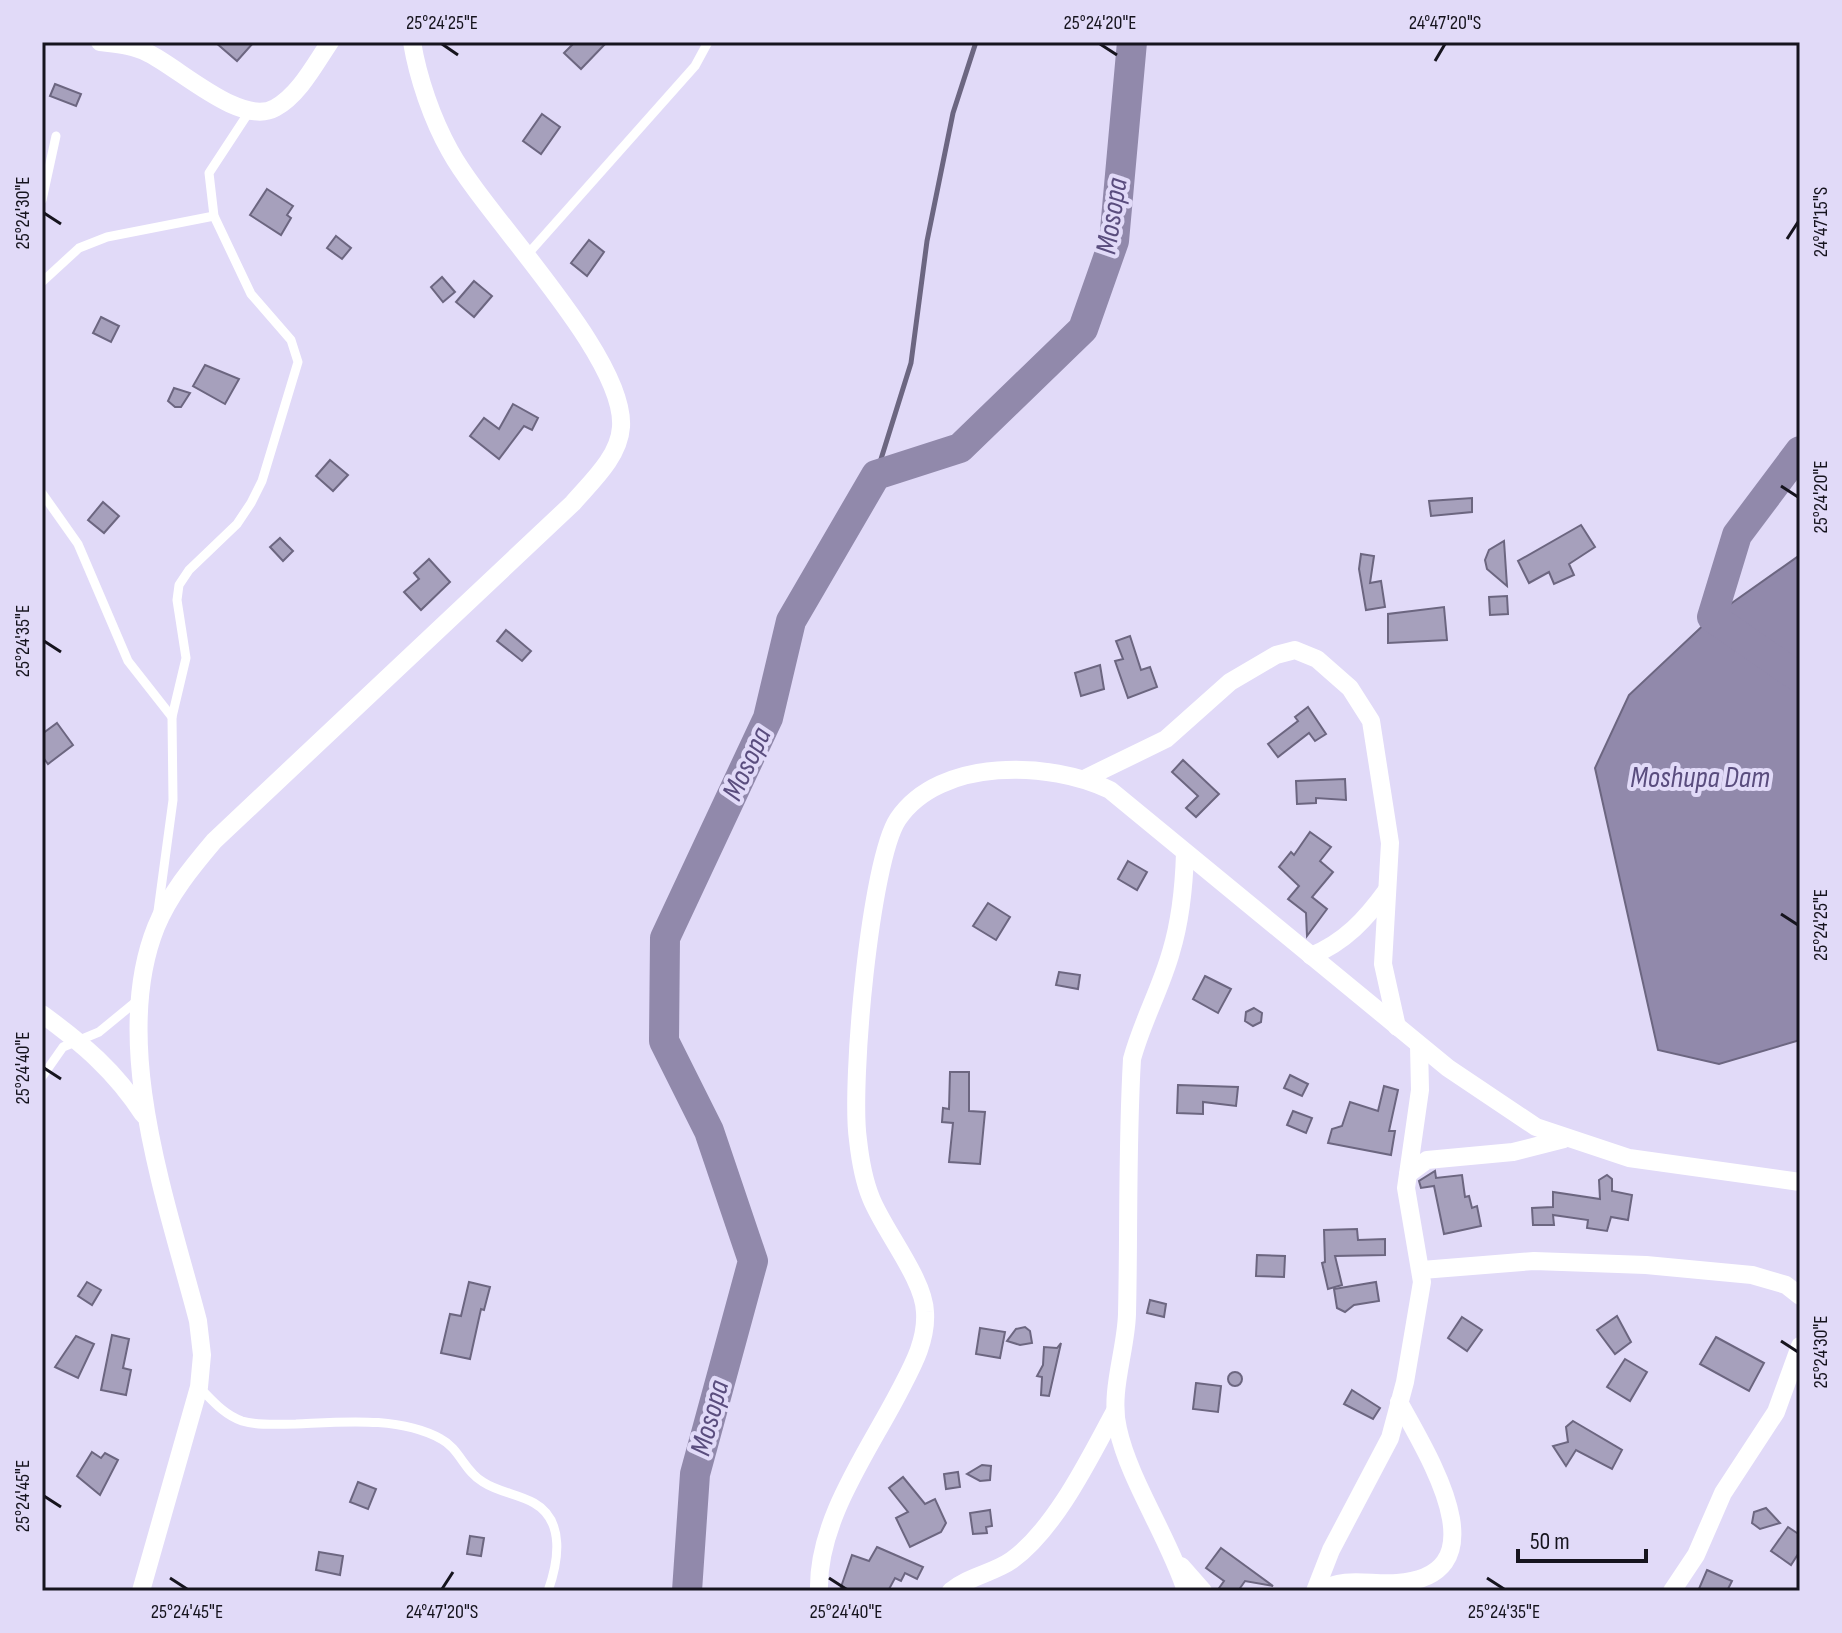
<svg xmlns="http://www.w3.org/2000/svg" width="1842" height="1633" viewBox="0 0 1842 1633" font-family="'Sofia Sans Condensed',sans-serif">
<style>
.water{fill:#9189ab;stroke:#6c6681;stroke-width:2}
.lines{fill:none;stroke-linecap:round;stroke-linejoin:round}
.stream{stroke:#6c6681;stroke-width:5}
.river{stroke:#9189ab;stroke-width:30}
.building{fill:#a6a0bc;stroke:#6c6680;stroke-width:2}
.service{stroke:#fff;stroke-width:9}
.minor{stroke:#fff;stroke-width:18}
.ticks{fill:none;stroke:#16141e;stroke-width:3}
.labels{text-anchor:middle;dominant-baseline:central;stroke-width:8;stroke-linejoin:round;paint-order:stroke}
.water-label{font-size:30px;font-style:italic;fill:#5a4d7e;stroke:#e1daf8}
.neatline{fill:none;stroke:#16141e;stroke-width:3}
.ticks-label{font-size:20px;text-anchor:middle;fill:#16141e}
</style>
<rect width="100%" height="100%" fill="#e1daf8"/>
<polygon class="water" points="1800,555 1800,1040 1719,1064 1658,1050 1595,768 1629,695 1712,617"/>
<g class="lines">
<polyline class="stream" points="876,475 911,363 927,241 953,113 976,42"/>
<g class="river">
<polyline points="1800,451 1737,535 1712,617 1800,678"/>
<polyline points="687,1591 695,1474 753,1261 709,1131 664,1041 665,938 768,718 791,621 876,475 960,448 1083,329 1114,241 1132,42"/>
</g>
</g>
<g class="building">
<polygon points="215,42 254,42 237,61"/>
<polygon points="575,42 607,42 581,69 564,53"/>
<polygon points="55,84 81,94 76,106 50,96"/>
<polygon points="542,114 560,127 541,154 523,141"/>
<polygon points="267,189 293,206 287,215 291,218 281,235 250,215"/>
<polygon points="336,236 351,248 342,259 327,248"/>
<polygon points="589,240 604,252 587,276 571,263"/>
<polygon points="442,277 455,292 443,302 431,287"/>
<polygon points="474,281 492,296 474,317 456,302"/>
<polygon points="101,317 119,326 111,342 93,333"/>
<polygon points="205,365 239,379 225,404 193,386"/>
<polygon points="174,388 190,393 181,407 175,407 168,401"/>
<polygon points="513,404 538,418 532,430 524,426 499,459 470,436 484,418 499,429"/>
<polygon points="330,460 348,475 333,491 316,476"/>
<polygon points="1472,498 1472,512 1431,516 1429,501"/>
<polygon points="103,502 119,516 104,533 88,520"/>
<polygon points="1581,525 1595,547 1569,564 1574,575 1554,584 1549,572 1529,583 1518,561"/>
<polygon points="280,538 293,551 283,561 270,547"/>
<polygon points="1504,541 1507,586 1487,569 1485,560 1489,550"/>
<polygon points="1361,554 1374,556 1370,583 1381,581 1385,607 1366,610 1359,569"/>
<polygon points="429,559 450,582 421,610 404,592 419,579 414,573"/>
<polygon points="1507,596 1508,614 1490,615 1489,597"/>
<polygon points="1444,607 1447,640 1388,643 1388,614"/>
<polygon points="506,630 531,651 522,661 497,641"/>
<polygon points="1130,636 1141,670 1150,667 1157,687 1128,698 1115,661 1123,659 1116,641"/>
<polygon points="1100,665 1104,689 1081,696 1075,673"/>
<polygon points="1308,707 1326,734 1315,741 1309,733 1278,757 1268,744 1298,721 1295,717"/>
<polygon points="57,723 73,745 48,764 42,756 42,734"/>
<polygon points="1183,760 1219,794 1196,817 1186,808 1198,796 1172,772"/>
<polygon points="1345,779 1346,800 1316,798 1316,803 1297,804 1296,781"/>
<polygon points="1310,832 1331,847 1320,861 1333,872 1312,897 1327,909 1307,936 1306,913 1288,899 1299,886 1279,867 1291,852 1294,855"/>
<polygon points="1128,861 1147,872 1137,890 1118,879"/>
<polygon points="988,903 1010,917 996,940 973,926"/>
<polygon points="1059,972 1080,975 1078,989 1056,985"/>
<polygon points="1205,976 1231,989 1218,1013 1193,999"/>
<polygon points="1254,1008 1262,1013 1261,1022 1253,1026 1245,1021 1246,1012"/>
<polygon points="950,1072 969,1072 969,1111 985,1112 980,1164 949,1162 953,1123 942,1122 943,1108 949,1109"/>
<polygon points="1290,1075 1308,1084 1302,1096 1284,1088"/>
<polygon points="1178,1085 1238,1087 1236,1106 1203,1102 1203,1114 1177,1113"/>
<polygon points="1384,1086 1398,1090 1389,1131 1395,1131 1391,1155 1328,1143 1332,1129 1342,1126 1350,1102 1378,1111"/>
<polygon points="1293,1111 1312,1118 1306,1133 1287,1125"/>
<polygon points="1435,1171 1436,1178 1462,1175 1465,1197 1469,1196 1472,1208 1477,1206 1481,1226 1444,1234 1434,1186 1421,1188 1419,1181"/>
<polygon points="1607,1175 1612,1179 1612,1191 1632,1195 1628,1220 1611,1217 1607,1231 1587,1228 1588,1220 1553,1215 1554,1225 1533,1225 1532,1208 1553,1207 1553,1192 1600,1199 1599,1180"/>
<polygon points="1357,1229 1358,1240 1385,1239 1385,1255 1335,1256 1342,1285 1328,1289 1322,1263 1325,1262 1324,1230"/>
<polygon points="1257,1255 1285,1256 1284,1277 1256,1276"/>
<polygon points="87,1282 101,1290 92,1305 78,1296"/>
<polygon points="469,1282 490,1287 484,1310 481,1309 470,1359 441,1353 450,1314 461,1316"/>
<polygon points="1376,1282 1379,1301 1354,1305 1345,1312 1337,1308 1334,1289"/>
<polygon points="1150,1300 1166,1304 1164,1317 1147,1313"/>
<polygon points="1617,1316 1631,1342 1615,1354 1597,1330"/>
<polygon points="1462,1317 1482,1330 1467,1351 1448,1338"/>
<polygon points="1025,1327 1030,1331 1032,1343 1020,1345 1007,1341 1016,1329"/>
<polygon points="980,1328 1005,1332 1000,1358 976,1354"/>
<polygon points="112,1335 129,1339 123,1368 131,1370 126,1395 101,1390"/>
<polygon points="76,1336 94,1344 78,1378 55,1367"/>
<polygon points="1716,1337 1764,1363 1749,1391 1700,1364"/>
<polygon points="1061,1343 1049,1396 1041,1395 1042,1377 1037,1376 1043,1365 1044,1347 1057,1348"/>
<polygon points="1625,1359 1647,1372 1630,1401 1607,1387"/>
<circle cx="1235" cy="1379" r="7"/>
<polygon points="1196,1383 1221,1386 1218,1412 1193,1409"/>
<polygon points="1352,1390 1380,1408 1373,1419 1344,1404"/>
<polygon points="1573,1421 1622,1450 1612,1469 1576,1450 1566,1466 1553,1446 1568,1442 1566,1427"/>
<polygon points="92,1452 101,1458 105,1453 118,1460 100,1495 77,1476"/>
<polygon points="982,1465 991,1466 990,1480 980,1481 967,1474"/>
<polygon points="958,1472 960,1487 946,1489 944,1474"/>
<polygon points="903,1477 925,1504 935,1499 946,1523 941,1532 910,1547 896,1518 908,1512 889,1488"/>
<polygon points="358,1482 376,1489 368,1509 350,1502"/>
<polygon points="1766,1508 1780,1523 1760,1529 1752,1523 1754,1512"/>
<polygon points="990,1510 992,1526 986,1527 987,1533 973,1534 970,1513"/>
<polygon points="1788,1527 1800,1535 1800,1551 1791,1565 1771,1551"/>
<polygon points="470,1536 484,1538 481,1556 467,1554"/>
<polygon points="877,1547 923,1567 917,1579 905,1573 901,1581 895,1578 888,1591 855,1591 841,1587 852,1555 869,1561"/>
<polygon points="1221,1548 1273,1586 1245,1581 1238,1591 1217,1591 1224,1581 1206,1568"/>
<polygon points="319,1552 343,1556 340,1575 316,1570"/>
<polygon points="1707,1570 1732,1581 1727,1591 1698,1591"/>
</g>
<g class="lines">
<g class="service">
<polyline points="42,200 56,136"/>
<polyline points="527,255 695,66 708,42"/>
<polyline points="42,282 79,248 107,237 214,216"/>
<polyline points="42,493 78,544 128,661 172,717"/>
<polyline points="158,911 173,800 172,717 186,658 177,600 179,585 189,570 237,524 251,503 262,481 298,362 291,340 251,294 214,216 209,173 249,112"/>
<polyline points="42,1077 63,1047 99,1032 138,1000"/>
<path d="M199 1387C212 1400 224 1415 242 1421 259 1426 279 1424 296 1424 342 1422 399 1416 441 1439 459 1448 465 1472 483 1482 498 1492 518 1494 534 1503 566 1521 558 1563 548 1591"/>
</g>
<g class="minor">
<path d="M100 42C116 44 133 45 148 53 178 67 241 127 275 108 299 95 315 64 330 42"/>
<polyline points="1086,778 1166,739 1230,682 1276,655 1295,650 1317,659 1350,688 1371,721 1390,843 1383,964 1397,1027"/>
<path d="M1185 853C1184 887 1181 919 1171 952 1161 988 1142 1022 1132 1059 1127 1144 1129 1229 1127 1314 1126 1351 1109 1392 1118 1429 1129 1480 1169 1538 1186 1591"/>
<path d="M1311 956C1345 942 1366 919 1387 890"/>
<path d="M42 1014C83 1044 115 1071 143 1114"/>
<polyline points="1408,1174 1427,1160 1513,1152 1564,1139"/>
<polyline points="1422,1270 1534,1261 1646,1265 1752,1275 1786,1285 1800,1296"/>
<polyline points="1181,1566 1203,1591"/>
<path d="M141 1591 199 1387 202 1355 198 1321C168 1205 109 1044 156 927 169 895 192 867 214 841L573 503C592 481 619 457 621 427 626 356 486 217 450 151 432 119 418 78 412 42"/>
<path d="M819 1591C817 1521 868 1452 899 1392 912 1367 927 1341 925 1312 924 1279 884 1231 871 1198 864 1181 860 1158 858 1140 850 1085 870 861 898 819 940 757 1051 761 1110 790L1448 1068 1536 1127 1629 1158 1800 1182"/>
<path d="M951 1591C969 1576 994 1573 1012 1560 1056 1528 1090 1457 1115 1411"/>
<polyline points="1315,1591 1331,1550 1390,1438 1405,1382 1422,1282 1406,1188 1420,1090 1419,1045"/>
<path d="M1320 1591C1345 1576 1369 1585 1397 1583 1506 1575 1425 1451 1399 1402"/>
<polyline points="1672,1591 1696,1555 1723,1493 1776,1412 1800,1346"/>
</g>
</g>
<path class="ticks" d="M442 44 458 55M1100 44 1117 55M1435 61 1445 44M44 213 61 224M1787 239 1798 222M1781 486 1798 497M44 641 61 652M1781 914 1798 925M44 1068 61 1079M1781 1341 1798 1352M44 1496 61 1507M170 1578 187 1589M829 1578 846 1589M1487 1578 1504 1589M442 1589 453 1572"/>
<g class="labels">
<g class="water-label">
<text transform="translate(1112 216) rotate(-81)">Mosopa</text>
<text transform="translate(747 764) rotate(-65)">Mosopa</text>
<text x="1700" y="778">Moshupa Dam</text>
<text transform="translate(710 1418) rotate(-75)">Mosopa</text>
</g>
</g>
<rect width="1842" height="1633" fill="none" stroke="#e1daf8" stroke-width="88"/>
<path d="M1518 1549v12h128v-12" fill="none" stroke="#16141e" stroke-width="4"/>
<text x="1530" y="1549" font-size="24" fill="#16141e" stroke="#e1daf8" stroke-width="6" paint-order="stroke">50 m</text>
<rect x="44" y="44" width="1754" height="1545" class="neatline"/>
<g class="ticks-label">
<text x="442" y="29">25°24'25"E</text>
<text x="1100" y="29">25°24'20"E</text>
<text x="1445" y="29">24°47'20"S</text>
<text transform="translate(22 213) rotate(-90)" y="7">25°24'30"E</text>
<text transform="translate(1820 222) rotate(-90)" y="7">24°47'15"S</text>
<text transform="translate(1820 497) rotate(-90)" y="7">25°24'20"E</text>
<text transform="translate(22 641) rotate(-90)" y="7">25°24'35"E</text>
<text transform="translate(1820 925) rotate(-90)" y="7">25°24'25"E</text>
<text transform="translate(22 1068) rotate(-90)" y="7">25°24'40"E</text>
<text transform="translate(1820 1352) rotate(-90)" y="7">25°24'30"E</text>
<text transform="translate(22 1496) rotate(-90)" y="7">25°24'45"E</text>
<text x="187" y="1618">25°24'45"E</text>
<text x="442" y="1618">24°47'20"S</text>
<text x="846" y="1618">25°24'40"E</text>
<text x="1504" y="1618">25°24'35"E</text>
</g>
</svg>
